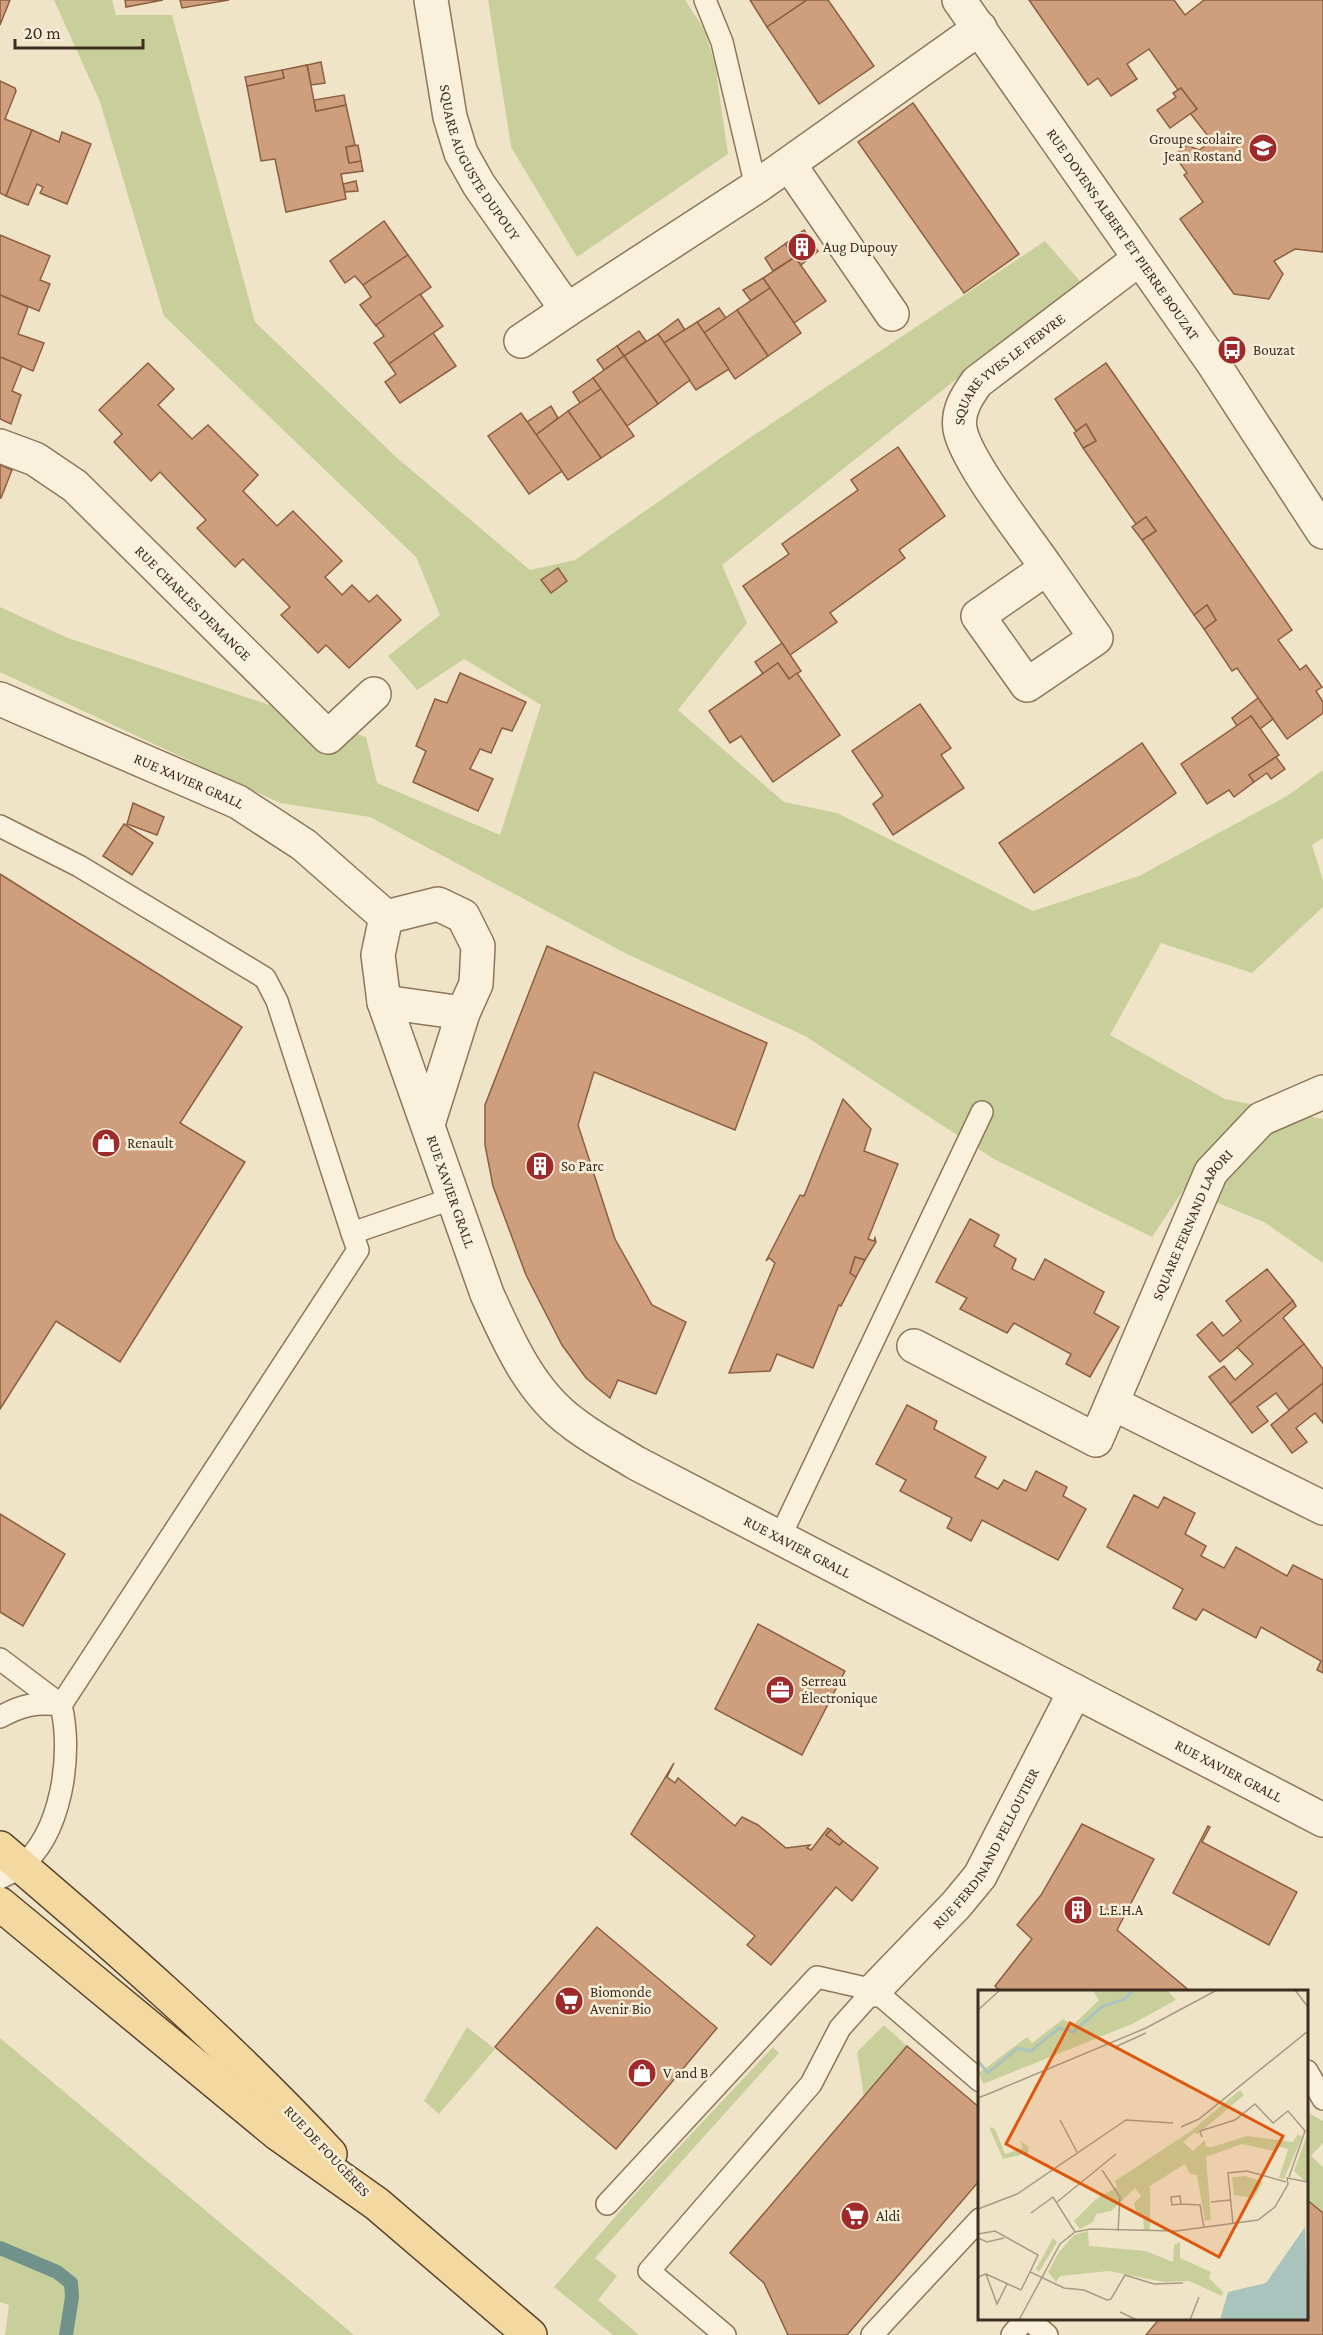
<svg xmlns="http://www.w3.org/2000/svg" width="1323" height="2335" viewBox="0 0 1323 2335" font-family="'Crimson Pro',serif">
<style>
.green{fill:#c9cf9b}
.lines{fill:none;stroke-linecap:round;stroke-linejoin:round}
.stream{stroke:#6f938a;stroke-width:14}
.building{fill:#cf9f7d;stroke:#8d5f41;stroke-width:1.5}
.service-casing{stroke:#8d765c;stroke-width:24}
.minor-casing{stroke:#8d765c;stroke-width:36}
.tertiary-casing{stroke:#8d765c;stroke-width:36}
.primary-casing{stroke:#5b4430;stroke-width:36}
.service{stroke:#faf1dc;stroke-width:21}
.minor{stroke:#faf1dc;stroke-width:33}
.tertiary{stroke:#faf1dc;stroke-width:33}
.primary{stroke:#f3d9a0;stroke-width:33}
.labels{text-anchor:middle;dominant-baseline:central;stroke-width:5;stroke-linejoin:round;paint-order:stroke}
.poi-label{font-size:15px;fill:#3d2e20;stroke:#f7eed8;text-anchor:start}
.street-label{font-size:15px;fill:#3d2e20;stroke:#f7eed8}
.inset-river{fill:none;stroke:#a9c4bc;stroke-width:3}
.inset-road{fill:none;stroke:#a89b85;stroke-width:1.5}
.view{fill:#df570d;fill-opacity:0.15;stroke:#df570d;stroke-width:3}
.inset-edge{fill:none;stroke:#3d2e20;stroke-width:3}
</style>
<rect width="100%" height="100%" fill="#f0e4c8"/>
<g class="green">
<polygon points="54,0 112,0 116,15 172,15 255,322 396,457 530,570 575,560 748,439 1045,241 1080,281 722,565 747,623 678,710 784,802 837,813 1033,911 1139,876 1287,796 1323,770 1323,838 1312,845 1323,880 1323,907 1252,973 1161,943 1110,1035 1225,1099 1323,1119 1323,1263 1264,1222 1184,1189 1152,1237 994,1159 805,1036 627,954 370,817 280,803 0,672 0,607 68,638 366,737 377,783 500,835 541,705 464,659 417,690 388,656 440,615 416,557 164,316 100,102"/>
<polygon points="488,0 685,0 704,29 715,64 728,154 577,257 511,147"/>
<polygon points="884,2025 907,2046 864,2097 857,2052"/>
<polygon points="467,2027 495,2049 439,2114 424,2101"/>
<polygon points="0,2038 354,2335 5,2335 9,2305 0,2302"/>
<polygon points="773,2047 779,2053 595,2258 617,2276 598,2300 639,2335 613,2335 554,2287 635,2194"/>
<polygon points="1307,2112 1323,2121 1323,2143 1311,2156 1323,2167 1323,2213 1307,2199"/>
</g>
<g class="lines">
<polyline class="stream" points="0,2248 57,2272 71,2283 72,2297 66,2335"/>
</g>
<g class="building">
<polygon points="0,0 10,0 0,25"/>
<polygon points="125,0 163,0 126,7"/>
<polygon points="180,0 229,0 182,8"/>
<polygon points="750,0 807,0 767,27"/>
<polygon points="807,0 828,0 874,66 819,104 767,27"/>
<polygon points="1029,0 1174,0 1185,15 1204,0 1323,0 1323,252 1295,249 1274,261 1283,274 1269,299 1234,294 1180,219 1203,202 1184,175 1187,173 1174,155 1187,145 1199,150 1212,141 1190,113 1197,109 1181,88 1178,90 1149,49 1127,64 1137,79 1111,96 1098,78 1088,85"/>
<polygon points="321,62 325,83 311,85 307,65"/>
<polygon points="307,65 316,111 346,105 355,145 346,147 349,163 361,161 363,171 341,174 346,199 286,212 275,159 261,161 247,86 284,78 282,70"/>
<polygon points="282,70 284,78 247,86 245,77"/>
<polygon points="0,81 15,88 16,91 5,119 32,130 6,196 0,193"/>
<polygon points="1181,88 1197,109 1170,128 1157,110 1176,97 1173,93"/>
<polygon points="344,95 346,105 316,111 314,100"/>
<polygon points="913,103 1019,254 964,293 858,142"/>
<polygon points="32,130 59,142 62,132 91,144 67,204 40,193 43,187 37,184 28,205 6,196"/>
<polygon points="358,145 361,161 349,163 346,147"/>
<polygon points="356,181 358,191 345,192 343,184"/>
<polygon points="384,221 408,255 363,285 355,276 345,283 330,261"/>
<polygon points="804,230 818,251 801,265 785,244"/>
<polygon points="0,235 50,256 40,280 50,284 39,311 0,295"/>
<polygon points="785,244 795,257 773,271 765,258"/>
<polygon points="408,255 431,287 376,326 360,305 371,297 363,285"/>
<polygon points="795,257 826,301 794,323 763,278"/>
<polygon points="763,278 770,288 751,301 743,290"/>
<polygon points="770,288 801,333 768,356 737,310"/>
<polygon points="420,294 443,326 389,364 374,343 384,336 376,325"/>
<polygon points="0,295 28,307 18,334 44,343 33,371 0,357"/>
<polygon points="719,308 726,318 704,333 697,322"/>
<polygon points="737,310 768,356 735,379 704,333"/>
<polygon points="678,319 685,330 664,343 658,334"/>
<polygon points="697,322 729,369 696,390 664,343"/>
<polygon points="639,331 646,341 624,356 617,346"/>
<polygon points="433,333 456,366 400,403 385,382 396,374 389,364"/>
<polygon points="658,334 690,380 658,404 624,356"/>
<polygon points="617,346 624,356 604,370 597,360"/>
<polygon points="624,356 658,404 627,426 593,378"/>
<polygon points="0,357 22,366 12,391 21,395 11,424 0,419"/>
<polygon points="148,363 174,389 158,405 192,439 208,425 258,475 243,491 277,526 293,511 342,561 325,577 342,595 352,585 369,602 377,595 401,620 349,668 326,645 318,653 281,615 290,607 243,559 235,567 197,528 206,520 160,472 151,481 114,442 122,434 99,410"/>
<polygon points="1106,363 1292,630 1278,640 1300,670 1306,665 1322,687 1316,691 1323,702 1323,713 1287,739 1237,668 1232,671 1204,629 1216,620 1207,605 1194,615 1142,540 1156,531 1146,517 1136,524 1083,448 1096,441 1086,424 1076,431 1055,399"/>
<polygon points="593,378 601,389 580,403 573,392"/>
<polygon points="601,389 634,436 601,458 568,411"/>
<polygon points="551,406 558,418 536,435 527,422"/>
<polygon points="568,411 601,458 568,480 536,435"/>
<polygon points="521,413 562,471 529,494 488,436"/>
<polygon points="1086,424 1096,441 1083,448 1074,433"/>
<polygon points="898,447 945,516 899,550 905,558 830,613 837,622 790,655 743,586 789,554 782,544 858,490 851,480"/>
<polygon points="0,465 12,470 1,498 0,498"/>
<polygon points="1146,517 1156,531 1142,540 1132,527"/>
<polygon points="558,568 567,581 551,593 541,580"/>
<polygon points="1207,605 1216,620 1204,629 1194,615"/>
<polygon points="782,643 801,671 789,679 778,663 763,674 755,662"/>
<polygon points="778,663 789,679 797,673 840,735 773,782 741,736 730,743 709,711"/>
<polygon points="460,673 526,702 512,731 502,728 491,753 480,749 470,769 493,779 478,811 413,782 426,751 416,746 435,699 447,703"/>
<polygon points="1258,698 1273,719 1260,729 1251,716 1237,726 1232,718"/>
<polygon points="920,704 951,748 941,755 964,788 893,835 873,804 883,796 852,751"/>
<polygon points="1251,716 1279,755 1249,775 1254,782 1234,797 1229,790 1207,804 1181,764"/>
<polygon points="1142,743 1176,793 1034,893 999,843"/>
<polygon points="1276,757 1285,769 1271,779 1267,773 1254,782 1249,775"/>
<polygon points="133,803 164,817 157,835 127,824"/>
<polygon points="124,824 153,843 132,875 103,856"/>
<polygon points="0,874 242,1027 180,1123 245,1162 120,1362 56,1321 0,1409"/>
<polygon points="547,946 767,1043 735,1130 594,1072 578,1125 615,1239 652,1305 686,1322 656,1394 618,1380 610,1398 586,1378 562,1345 526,1275 493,1186 485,1145 485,1105"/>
<polygon points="843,1099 871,1129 864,1151 898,1164 868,1239 874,1241 875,1238 876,1242 865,1260 855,1257 850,1273 856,1277 841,1306 839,1305 813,1368 777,1354 770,1371 729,1373 775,1263 769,1258 766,1261 800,1195 804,1196"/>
<polygon points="970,1219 999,1235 994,1246 1016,1259 1012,1269 1034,1280 1045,1259 1104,1292 1094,1313 1119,1327 1090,1377 1066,1364 1071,1354 1014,1323 1007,1333 960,1309 967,1298 936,1282"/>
<polygon points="855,1257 865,1260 856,1277 850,1273"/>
<polygon points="1267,1269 1293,1301 1220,1362 1197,1335 1212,1322 1223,1336 1241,1321 1226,1301"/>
<polygon points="1293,1301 1296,1306 1283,1318 1304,1344 1230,1404 1209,1377 1224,1366 1235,1380 1253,1364 1237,1347"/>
<polygon points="1304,1344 1323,1369 1323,1383 1289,1410 1276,1393 1257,1407 1268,1421 1252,1433 1230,1404"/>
<polygon points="1323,1383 1323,1423 1315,1413 1296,1428 1307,1442 1292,1453 1271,1425"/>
<polygon points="907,1405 937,1421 934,1429 986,1457 975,1477 998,1489 1004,1480 1026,1491 1036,1471 1067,1487 1063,1496 1086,1509 1058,1560 982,1520 971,1541 947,1528 952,1518 900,1491 906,1480 876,1464"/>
<polygon points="1134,1495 1158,1508 1164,1497 1195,1513 1185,1534 1206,1546 1201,1556 1224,1568 1236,1547 1287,1576 1293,1565 1323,1580 1323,1673 1317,1670 1321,1661 1261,1627 1256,1638 1203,1609 1196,1620 1173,1608 1183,1589 1107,1547"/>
<polygon points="0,1514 65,1554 23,1626 0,1612"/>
<polygon points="758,1624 845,1671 802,1755 715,1709"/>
<polygon points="674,1763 667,1777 675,1783 678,1778 735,1826 742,1817 758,1825 786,1848 810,1845 807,1848 811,1850 828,1828 831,1830 826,1835 839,1845 843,1841 878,1868 852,1901 836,1887 771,1965 747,1945 755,1936 631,1834"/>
<polygon points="1082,1824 1154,1859 1117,1930 1191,1992 1001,1992 995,1986 1032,1939 1017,1925 1041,1895"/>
<polygon points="1208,1826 1210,1827 1202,1842 1297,1892 1269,1945 1173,1893"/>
<polygon points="831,1830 843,1841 839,1845 826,1835"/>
<polygon points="597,1927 717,2028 616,2149 495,2047"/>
<polygon points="907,2046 980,2108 980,2180 847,2335 788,2335 764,2283 730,2253"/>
<polygon points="1306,2199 1323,2213 1323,2335 1146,2335 1160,2318 1306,2318"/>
</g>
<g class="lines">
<g class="service-casing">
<g id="service">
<polyline points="705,0 722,42 756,187"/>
<polyline points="0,826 79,866 265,978 277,1001 352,1233"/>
<polyline points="780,1537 982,1112"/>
<polyline points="0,1659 61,1705 358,1250 352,1233 454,1198"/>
<path d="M0 1717C22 1705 36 1702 61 1705 73 1754 62 1834 20 1867 14 1871 7 1875 0 1878"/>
<polyline points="1307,2071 1323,2099"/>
<polyline points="607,2204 817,1977 874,1990 980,2081"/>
<polyline points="1027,2318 1047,2335"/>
<polyline points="725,2335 649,2271 811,2084 840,2028 874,1990"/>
<polyline points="872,2335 980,2219"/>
<polyline points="1012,2335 1026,2318"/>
</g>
</g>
<g class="minor-casing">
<g id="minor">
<path id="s1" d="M431 0 450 117 461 153 479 185 567 310 756 187 980 28"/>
<polyline points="789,164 892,314"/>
<polyline points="521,341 567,310"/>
<path id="s2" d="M0 446 35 459 75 486 328 737 374 694"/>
<path id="s3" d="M1047 568 1096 638 1027 685 978 616 1047 568C1026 537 966 462 960 429 957 411 967 396 977 382L1139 259"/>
<path id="s4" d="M0 699 238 802 304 845 386 917"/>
<polygon points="438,904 463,916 478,946 476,984 463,1013 384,1002 378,955 386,917"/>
<path id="s5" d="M384 1002 487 1294C508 1340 530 1392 573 1423 592 1438 615 1450 636 1463L1323 1820"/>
<polyline points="428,1124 463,1013"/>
<path id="s6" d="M914 1346 1096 1440 1211 1172 1261 1119 1323 1092"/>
<polyline points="1112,1403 1323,1508"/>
<path id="s7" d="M874 1990 956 1905 980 1876 1075 1691"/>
</g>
</g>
<g class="tertiary-casing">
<g id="tertiary">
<path id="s8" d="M959 0 1213 363 1323 532"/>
</g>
</g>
<g class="primary-casing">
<g id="primary">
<path d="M0 1848C114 1945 229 2045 330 2154"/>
<polyline points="0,1904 277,2133 377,2204 530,2335"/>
</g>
</g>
<use href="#service" class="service"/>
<use href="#minor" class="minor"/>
<use href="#tertiary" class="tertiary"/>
<use href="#primary" class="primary"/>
</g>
<defs>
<g id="school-disc" transform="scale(1.5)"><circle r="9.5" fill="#9e2a2b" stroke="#f7eed8"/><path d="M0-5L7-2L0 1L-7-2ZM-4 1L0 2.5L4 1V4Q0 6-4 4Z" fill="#fff"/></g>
<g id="building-disc" transform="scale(1.5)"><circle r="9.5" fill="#9e2a2b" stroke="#f7eed8"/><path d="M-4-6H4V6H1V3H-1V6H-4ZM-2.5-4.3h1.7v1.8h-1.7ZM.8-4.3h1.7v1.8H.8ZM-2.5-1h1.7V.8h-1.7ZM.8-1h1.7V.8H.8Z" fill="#fff"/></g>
<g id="bus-disc" transform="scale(1.5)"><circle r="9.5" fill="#9e2a2b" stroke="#f7eed8"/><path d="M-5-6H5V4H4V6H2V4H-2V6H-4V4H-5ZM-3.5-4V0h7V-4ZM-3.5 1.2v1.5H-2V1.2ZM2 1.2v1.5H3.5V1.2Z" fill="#fff"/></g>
<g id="shop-disc" transform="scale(1.5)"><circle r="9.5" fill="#9e2a2b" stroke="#f7eed8"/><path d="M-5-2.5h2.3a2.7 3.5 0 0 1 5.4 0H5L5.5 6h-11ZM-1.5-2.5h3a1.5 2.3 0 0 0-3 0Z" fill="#fff"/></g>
<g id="office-disc" transform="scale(1.5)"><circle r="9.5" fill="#9e2a2b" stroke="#f7eed8"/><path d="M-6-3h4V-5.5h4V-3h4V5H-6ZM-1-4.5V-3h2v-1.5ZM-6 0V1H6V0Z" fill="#fff"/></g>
<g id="supermarket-disc" transform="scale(1.5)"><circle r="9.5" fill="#9e2a2b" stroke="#f7eed8"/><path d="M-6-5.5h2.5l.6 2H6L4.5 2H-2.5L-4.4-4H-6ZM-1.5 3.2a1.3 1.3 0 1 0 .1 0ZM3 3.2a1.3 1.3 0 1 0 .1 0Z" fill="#fff"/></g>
</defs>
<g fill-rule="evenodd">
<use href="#school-disc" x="1263" y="148"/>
<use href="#building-disc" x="802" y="247"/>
<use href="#bus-disc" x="1232" y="350"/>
<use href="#shop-disc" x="106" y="1143"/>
<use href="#building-disc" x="540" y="1166"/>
<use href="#office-disc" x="780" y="1690"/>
<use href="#building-disc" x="1078" y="1910"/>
<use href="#supermarket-disc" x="569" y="2001"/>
<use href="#shop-disc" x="642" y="2073"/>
<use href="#supermarket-disc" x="855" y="2216"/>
</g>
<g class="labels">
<g class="poi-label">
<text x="1242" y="139" text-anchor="end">Groupe scolaire<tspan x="1242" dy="17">Jean Rostand</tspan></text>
<text x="823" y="247">Aug Dupouy</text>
<text x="1253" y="350">Bouzat</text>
<text x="127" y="1143">Renault</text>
<text x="561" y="1166">So Parc</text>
<text x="801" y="1681">Serreau<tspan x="801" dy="17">Électronique</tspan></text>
<text x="1099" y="1910">L.E.H.A</text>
<text x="590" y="1992">Biomonde<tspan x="590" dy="17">Avenir Bio</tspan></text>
<text x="663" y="2073">V and B</text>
<text x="876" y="2216">Aldi</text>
</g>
<g class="street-label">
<text stroke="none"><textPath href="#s1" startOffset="172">SQUARE AUGUSTE DUPOUY</textPath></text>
<text stroke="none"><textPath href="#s8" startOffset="286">RUE DOYENS ALBERT ET PIERRE BOUZAT</textPath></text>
<text stroke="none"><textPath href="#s3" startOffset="584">SQUARE YVES LE FEBVRE</textPath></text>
<text stroke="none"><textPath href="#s2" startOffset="252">RUE CHARLES DEMANGE</textPath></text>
<text stroke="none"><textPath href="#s4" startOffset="206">RUE XAVIER GRALL</textPath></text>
<text stroke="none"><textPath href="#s5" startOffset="201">RUE XAVIER GRALL</textPath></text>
<text stroke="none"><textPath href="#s6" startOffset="441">SQUARE FERNAND LABORI</textPath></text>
<text stroke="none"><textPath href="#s5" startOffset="723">RUE XAVIER GRALL</textPath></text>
<text stroke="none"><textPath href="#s5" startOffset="1209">RUE XAVIER GRALL</textPath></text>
<text stroke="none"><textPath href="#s7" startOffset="182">RUE FERDINAND PELLOUTIER</textPath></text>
<text transform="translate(327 2151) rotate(47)">RUE DE FOUGÈRES</text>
</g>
</g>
<g transform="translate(978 1990)">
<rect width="330" height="330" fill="#f0e4c8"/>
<path d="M114 0H189L198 10 154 34 5 94 1 83 49 47 54 53 85 29 95 35 121 10ZM262 100 266 105 220 144 216 143 205 152 215 161 227 150 228 157H234L269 146 315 152 320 144 324 147 306 189 301 188 310 159 298 156 296 161 264 154 228 167 233 230 227 231 219 185 212 184 207 174 172 196V241H166L165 225 159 224 156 213 163 206 157 198 133 221 118 224 115 232 102 239 96 231 117 210 139 197 137 191 213 141ZM11 137 17 139 27 164 45 158 42 150 51 157 50 163 25 169ZM330 142 329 170 330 194 316 181ZM267 186 285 192 276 208 256 205 254 187ZM110 241 111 256 168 261 195 272 196 255 202 252V268L233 282 231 288 245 302 244 306 211 291 186 292 131 281 82 286 78 292 70 282 81 262 96 245ZM75 248 79 252 61 282 58 279Z" fill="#c9cf9b"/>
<path d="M327 237 330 330H242L250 302 288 293Z" fill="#a9c4bc"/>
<path class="inset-river" d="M0 71 10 83 40 58 53 61 81 38 95 42 125 16 147 9 155 0"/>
<path class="inset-road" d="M317 0 330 17M0 20 22 0M137 57 168 43M22 99 168 38 239 0M0 108 25 98M82 130 99 162M203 137 221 129 330 41M224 147 222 141 257 130 277 114 295 133 310 121 327 141 311 187M124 180 142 207 140 241M79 212 138 164M233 212 252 210M203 214 194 215 193 207 202 206 203 214 222 215 226 238M0 219 39 204 148 130 195 133M53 223 75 207 97 242M255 234 250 183 269 181 308 192M0 244 17 241 60 265 52 282 86 298 106 300 129 310 133 309 147 285 176 294 205 293M0 248 9 252 26 248M8 284 43 300 52 282M0 287 8 284 19 314 29 294M142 322 159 330M41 330 82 254 97 242 113 239 198 241 280 230 297 217 310 194 309 188 330 192M212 330 221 307"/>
<path class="view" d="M92 33 305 146 241 267 28 154Z"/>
<rect width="330" height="330" class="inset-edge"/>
</g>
<path d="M15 39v9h128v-9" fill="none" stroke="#3d2e20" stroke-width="3"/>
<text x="24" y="39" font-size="18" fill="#3d2e20" stroke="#f7eed8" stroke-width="4.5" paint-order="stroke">20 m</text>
</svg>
